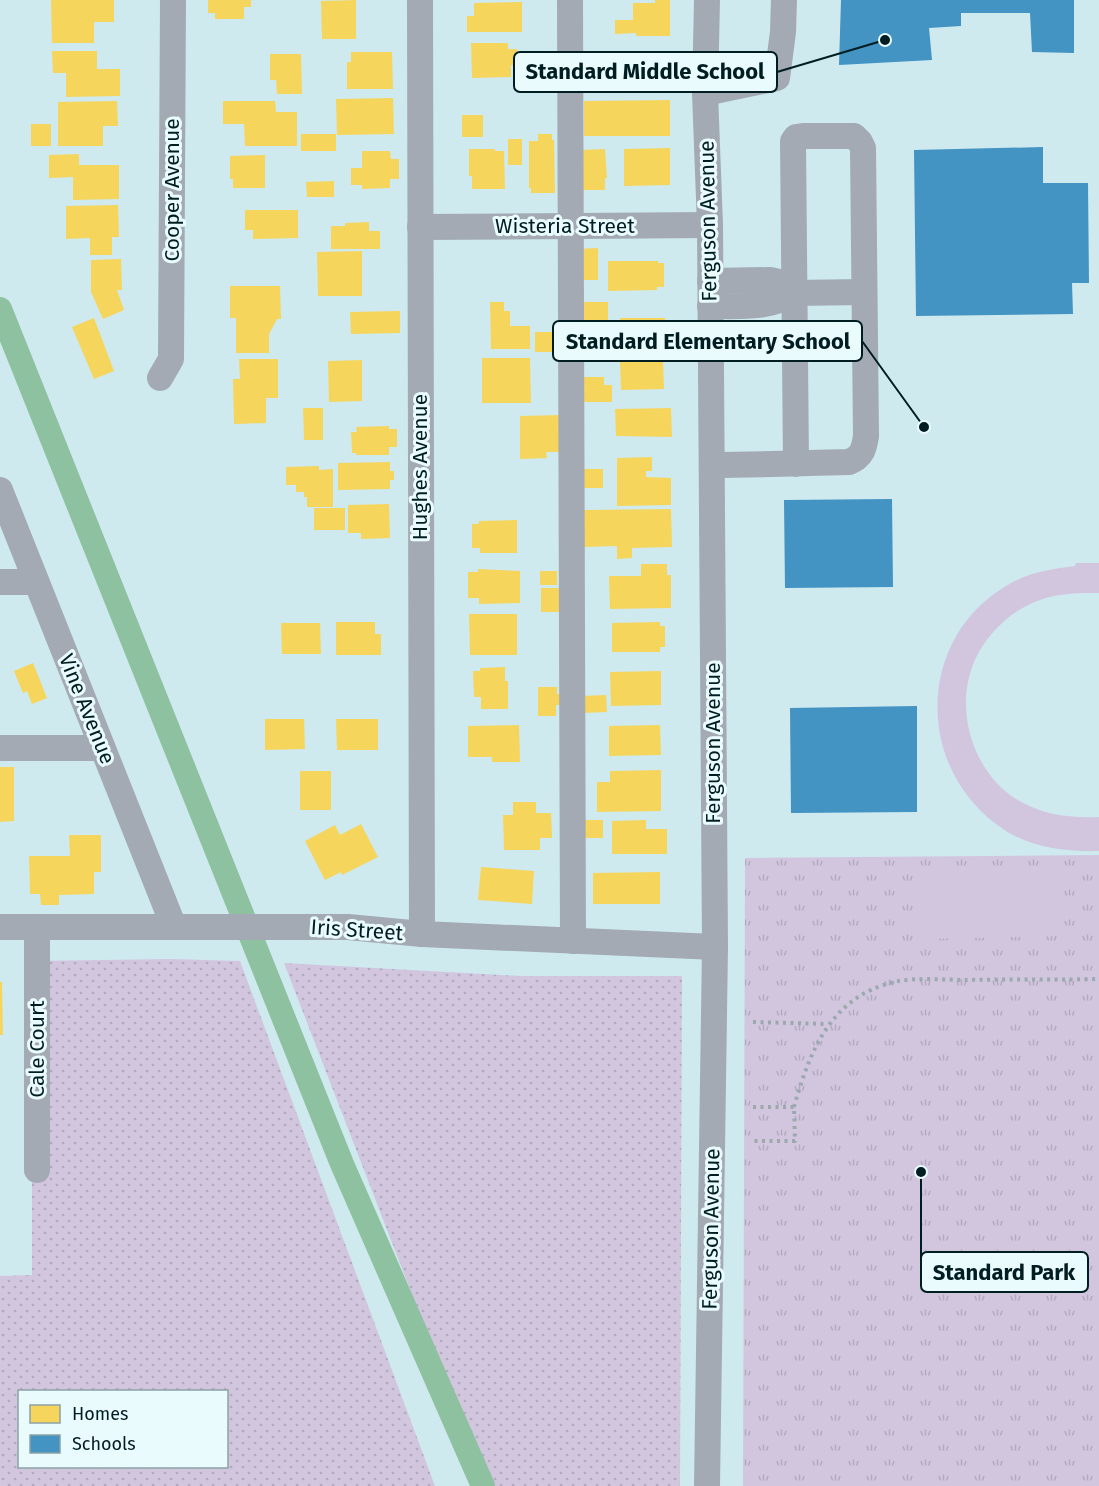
<svg xmlns="http://www.w3.org/2000/svg" width="1099" height="1486" viewBox="0 0 1099 1486" font-family="'Fira Sans',sans-serif">
<style>
.grass{fill:url(#grass-dots);fill-rule:evenodd}
.park{fill:url(#park-tufts)}
.pitch{fill:#d2c6df}
.homes{fill:#f6d55c}
.schools{fill:#4393c3}
.lines{fill:none;stroke-linecap:round;stroke-linejoin:round}
.canal{stroke:#8ec19f;stroke-width:24}
.path{stroke:#9ba9ae;stroke-width:4;stroke-dasharray:3 4.5;stroke-linecap:butt}
.minor{stroke:#a3aab4;stroke-width:26}
.labels{text-anchor:middle;dominant-baseline:central;stroke-width:6;stroke-linejoin:round;paint-order:stroke}
.street-label{font-size:21px;fill:#001d22;stroke:#eafbfd}
.leader{fill:none;stroke:#001d22;stroke-width:2}
.callout-dot{fill:#001d22;stroke:#eafbfd;stroke-width:2}
.callout{fill:#eafbfd;stroke:#001d22;stroke-width:2}
.callout-label{font-size:22px;text-anchor:middle;font-weight:bold;fill:#001d22}
</style>
<defs>
<pattern id="grass-dots" width="8" height="8" patternUnits="userSpaceOnUse" patternTransform="scale(1.5)"><rect width="8" height="8" fill="#d2c6df"/><path d="M2 2h.1M6 6h.1" fill="none" stroke="#b2aabf" stroke-width="1.8" stroke-linecap="round"/></pattern>
<pattern id="park-tufts" width="24" height="20" patternUnits="userSpaceOnUse" patternTransform="scale(1.5)"><rect width="24" height="20" fill="#d2c6df"/><path d="M3 7l-1-3M5 7V3M7 7l1-3M15 17l-1-3M17 17v-4M19 17l1-3" fill="none" stroke="#b2aabf"/></pattern>
</defs>
<rect width="100%" height="100%" fill="#ceeaef"/>
<g class="grass">
<path d="M171 959 240 961 435 1486H0V1276L32 1275V961ZM20 1392H226V1466H20Z"/>
<polygon points="284,963 520,976 682,976 680,1486 486,1486"/>
</g>
<polygon class="park" points="1099,855 1099,1486 743,1486 745,858"/>
<g class="pitch">
<path d="M1076 563H1099V593C1080 593 1058 593 1040 600 1008 611 979 641 970 674 957 718 976 774 1016 799 1042 815 1069 818 1099 817V851C1068 852 1033 848 1006 831 913 772 914 634 1013 582 1033 571 1054 569 1075 566Z"/>
<polygon points="1062,868 1063,936 916,939 915,871"/>
</g>
<g class="homes">
<polygon points="51,0 114,0 114,22 94,22 94,43 52,43"/>
<polygon points="208,0 251,0 251,7 244,7 244,19 215,19 215,13 208,13"/>
<polygon points="356,0 356,39 322,39 321,1"/>
<polygon points="655,0 670,0 670,36 636,36 636,33 615,34 615,20 633,20 633,3 655,3"/>
<polygon points="522,2 522,32 467,32 467,16 474,16 474,3"/>
<polygon points="471,43 508,43 508,49 517,49 517,65 511,65 511,77 472,78"/>
<polygon points="52,51 97,51 97,69 120,69 120,96 66,97 66,73 53,73"/>
<polygon points="351,52 392,52 393,89 347,89 347,62 351,62"/>
<polygon points="270,54 301,54 302,94 277,94 276,80 270,80"/>
<polygon points="393,98 394,134 337,135 336,99"/>
<polygon points="670,100 670,136 584,136 584,101"/>
<polygon points="117,101 118,126 103,126 103,146 58,146 58,102"/>
<polygon points="223,101 275,101 276,112 297,112 297,146 245,146 244,124 223,124"/>
<rect x="462" y="115" width="21" height="22"/>
<rect x="31" y="124" width="20" height="22"/>
<rect x="301" y="134" width="35" height="17"/>
<polygon points="538,134 552,134 552,140 554,140 555,193 531,193 531,188 529,188 529,141 538,141"/>
<rect x="508" y="139" width="14" height="26"/>
<polygon points="670,148 670,185 624,186 624,149"/>
<polygon points="469,149 495,149 495,151 504,151 505,189 472,189 472,176 469,176"/>
<polygon points="605,149 607,178 605,178 605,190 580,190 580,150"/>
<polygon points="362,151 390,151 391,159 399,159 399,179 390,179 390,188 362,189 362,185 351,185 351,168 362,168"/>
<polygon points="79,154 79,165 119,165 119,199 73,200 73,177 49,178 49,155"/>
<polygon points="265,155 265,188 233,188 233,179 230,179 230,156"/>
<polygon points="334,181 334,197 307,197 306,182"/>
<polygon points="118,205 119,237 112,237 112,255 90,255 90,238 66,239 66,206"/>
<polygon points="245,210 298,210 298,238 253,239 253,230 245,230"/>
<polygon points="369,222 369,231 380,231 380,249 331,249 331,226 345,226 345,223"/>
<polygon points="598,248 598,280 578,280 578,249"/>
<polygon points="362,251 362,296 318,296 317,252"/>
<polygon points="121,259 122,290 117,290 124,310 103,319 91,292 91,260"/>
<polygon points="608,261 658,261 658,263 664,263 664,287 657,287 657,290 608,291"/>
<polygon points="230,286 280,286 281,319 277,319 269,334 269,353 236,353 236,318 230,318"/>
<polygon points="490,302 504,302 504,311 510,311 510,326 530,326 530,349 491,349"/>
<polygon points="578,302 608,302 608,330 590,330 590,322 578,322"/>
<polygon points="400,311 400,333 351,334 350,312"/>
<polygon points="94,318 114,371 94,379 72,327"/>
<polygon points="620,318 665,318 666,344 620,345"/>
<rect x="535" y="332" width="20" height="20"/>
<polygon points="482,358 530,358 531,403 482,403"/>
<polygon points="239,359 278,359 278,398 266,398 266,423 234,424 233,379 240,379"/>
<polygon points="362,360 362,401 329,402 328,361"/>
<polygon points="620,362 663,362 664,389 621,390"/>
<polygon points="579,377 604,377 604,385 612,385 612,402 579,402"/>
<polygon points="303,408 323,408 323,440 304,440"/>
<polygon points="671,408 672,437 616,436 615,409"/>
<polygon points="559,415 560,452 546,452 547,458 520,459 520,416"/>
<polygon points="389,426 389,429 397,429 397,447 389,447 389,455 356,455 356,453 352,453 351,432 357,432 356,427"/>
<polygon points="652,457 652,471 646,471 646,477 671,478 671,505 617,506 617,458"/>
<polygon points="390,462 390,471 394,471 394,480 390,480 390,489 338,490 338,463"/>
<polygon points="319,466 319,470 333,469 333,507 307,507 307,497 304,497 304,492 296,492 296,485 286,485 286,467"/>
<rect x="580" y="469" width="23" height="19"/>
<polygon points="389,504 390,538 361,539 361,533 348,533 348,505"/>
<rect x="314" y="508" width="31" height="22"/>
<polygon points="671,509 672,547 632,548 632,558 617,559 617,546 584,547 584,510"/>
<polygon points="517,520 517,553 480,553 480,548 472,548 472,524 479,524 479,521"/>
<polygon points="641,564 667,564 667,575 671,575 671,608 610,609 609,576 641,576"/>
<polygon points="478,569 520,571 520,603 479,604 479,598 468,598 468,572 478,572"/>
<rect x="540" y="571" width="17" height="14"/>
<rect x="541" y="588" width="20" height="24"/>
<polygon points="469,614 517,614 517,655 470,655"/>
<polygon points="336,622 375,622 375,634 381,634 381,655 336,655"/>
<polygon points="660,622 660,626 665,626 665,647 660,647 660,652 612,652 612,623"/>
<polygon points="281,623 320,623 321,654 282,654"/>
<polygon points="33,663 47,698 32,704 27,691 23,693 14,671"/>
<polygon points="505,667 505,681 508,681 508,709 481,709 481,697 474,697 473,671 480,671 480,668"/>
<polygon points="661,671 661,705 611,706 610,672"/>
<polygon points="538,687 557,687 557,694 562,694 562,705 556,705 556,716 538,716"/>
<polygon points="606,695 607,712 581,713 581,696"/>
<polygon points="265,719 304,719 305,749 265,750"/>
<polygon points="336,719 378,719 378,750 337,750"/>
<polygon points="519,725 520,762 492,762 492,757 468,757 468,726"/>
<polygon points="660,725 661,755 609,756 609,726"/>
<polygon points="0,767 14,767 14,821 0,822"/>
<polygon points="661,770 661,811 597,812 597,782 610,782 610,771"/>
<rect x="300" y="771" width="31" height="39"/>
<polygon points="513,802 536,802 536,813 551,813 552,838 540,838 540,850 504,850 503,815 513,815"/>
<rect x="581" y="820" width="22" height="18"/>
<polygon points="646,820 646,829 667,829 667,854 612,854 612,821"/>
<polygon points="361,824 378,857 342,875 341,872 325,880 305,841 335,825 340,835"/>
<polygon points="69,835 101,835 101,872 94,872 94,894 59,895 59,905 41,905 40,894 30,894 29,856 70,856"/>
<polygon points="481,867 534,871 532,904 478,900"/>
<polygon points="660,872 660,904 593,904 593,873"/>
<polygon points="0,982 2,982 3,1035 0,1035"/>
</g>
<g class="schools">
<polygon points="841,0 1074,0 1074,53 1032,52 1030,13 961,13 961,26 929,28 932,60 839,65"/>
<polygon points="1043,147 1043,183 1088,183 1089,283 1072,283 1073,314 916,316 914,150"/>
<polygon points="892,499 893,587 785,588 784,500"/>
<polygon points="917,706 917,812 791,813 790,708"/>
</g>
<g class="lines">
<polyline class="canal" points="0,309 342,1164 483,1486"/>
<g class="path">
<polyline points="753,1022 827,1024"/>
<polyline points="753,1107 794,1107 795,1141 753,1141"/>
<path d="M794 1107C810 1050 831 997 894 982 915 977 945 980 967 980 1011 979 1055 980 1099 979"/>
</g>
<g class="minor">
<polyline points="420,0 422,934"/>
<polyline points="570,0 573,941"/>
<polyline points="707,0 705,93 710,225 715,947 707,1486"/>
<polyline points="705,93 777,78 783,32 784,0"/>
<polyline points="420,227 710,225"/>
<polyline points="710,281 770,280 783,283 793,293"/>
<path d="M710 306C736 306 772 309 793 293L864 292"/>
<polyline points="160,378 171,359 173,0"/>
<path d="M712 465C757 465 803 463 849 462 862 457 864 449 866 436L863 148 860 142 854 136H803L796 137 793 141 796 464"/>
<polyline points="0,490 174,927"/>
<polyline points="0,582 36,582"/>
<polyline points="0,748 102,748"/>
<polyline points="0,927 348,927 422,934 715,947"/>
<polyline points="37,927 37,1170"/>
</g>
</g>
<g class="labels">
<g class="street-label">
<text transform="translate(172 190) rotate(-90)">Cooper Avenue</text>
<text transform="translate(708 221) rotate(-91)">Ferguson Avenue</text>
<text x="565" y="226">Wisteria Street</text>
<text transform="translate(420 467) rotate(-90)">Hughes Avenue</text>
<text transform="translate(87 709) rotate(68)">Vine Avenue</text>
<text transform="translate(713 743) rotate(-90)">Ferguson Avenue</text>
<text transform="translate(357 930) rotate(4)">Iris Street</text>
<text transform="translate(37 1049) rotate(-90)">Cale Court</text>
<text transform="translate(711 1229) rotate(-89)">Ferguson Avenue</text>
</g>
</g>
<path class="leader" d="M885 40L777 72M924 427L862 341M921 1172L921 1272"/>
<g class="callout-dot">
<circle cx="885" cy="40" r="6"/>
<circle cx="924" cy="427" r="6"/>
<circle cx="921" cy="1172" r="6"/>
</g>
<g class="callout">
<rect x="514" y="52" width="263" height="40" rx="6"/>
<rect x="553" y="321" width="309" height="40" rx="6"/>
<rect x="921" y="1252" width="167" height="40" rx="6"/>
</g>
<g class="callout-label">
<text x="645" y="79">Standard Middle School</text>
<text x="708" y="349">Standard Elementary School</text>
<text x="1004" y="1280">Standard Park</text>
</g>
<rect x="18" y="1390" width="210" height="78" fill="#eafbfd" stroke="#8ca2a5" stroke-width="1.5"/>
<rect x="30" y="1405" width="30" height="18" fill="#f6d55c" stroke="#8ca2a5" stroke-width="1.5"/>
<text x="72" y="1420" font-size="18" fill="#001d22">Homes</text>
<rect x="30" y="1435" width="30" height="18" fill="#4393c3" stroke="#8ca2a5" stroke-width="1.5"/>
<text x="72" y="1450" font-size="18" fill="#001d22">Schools</text>
</svg>
